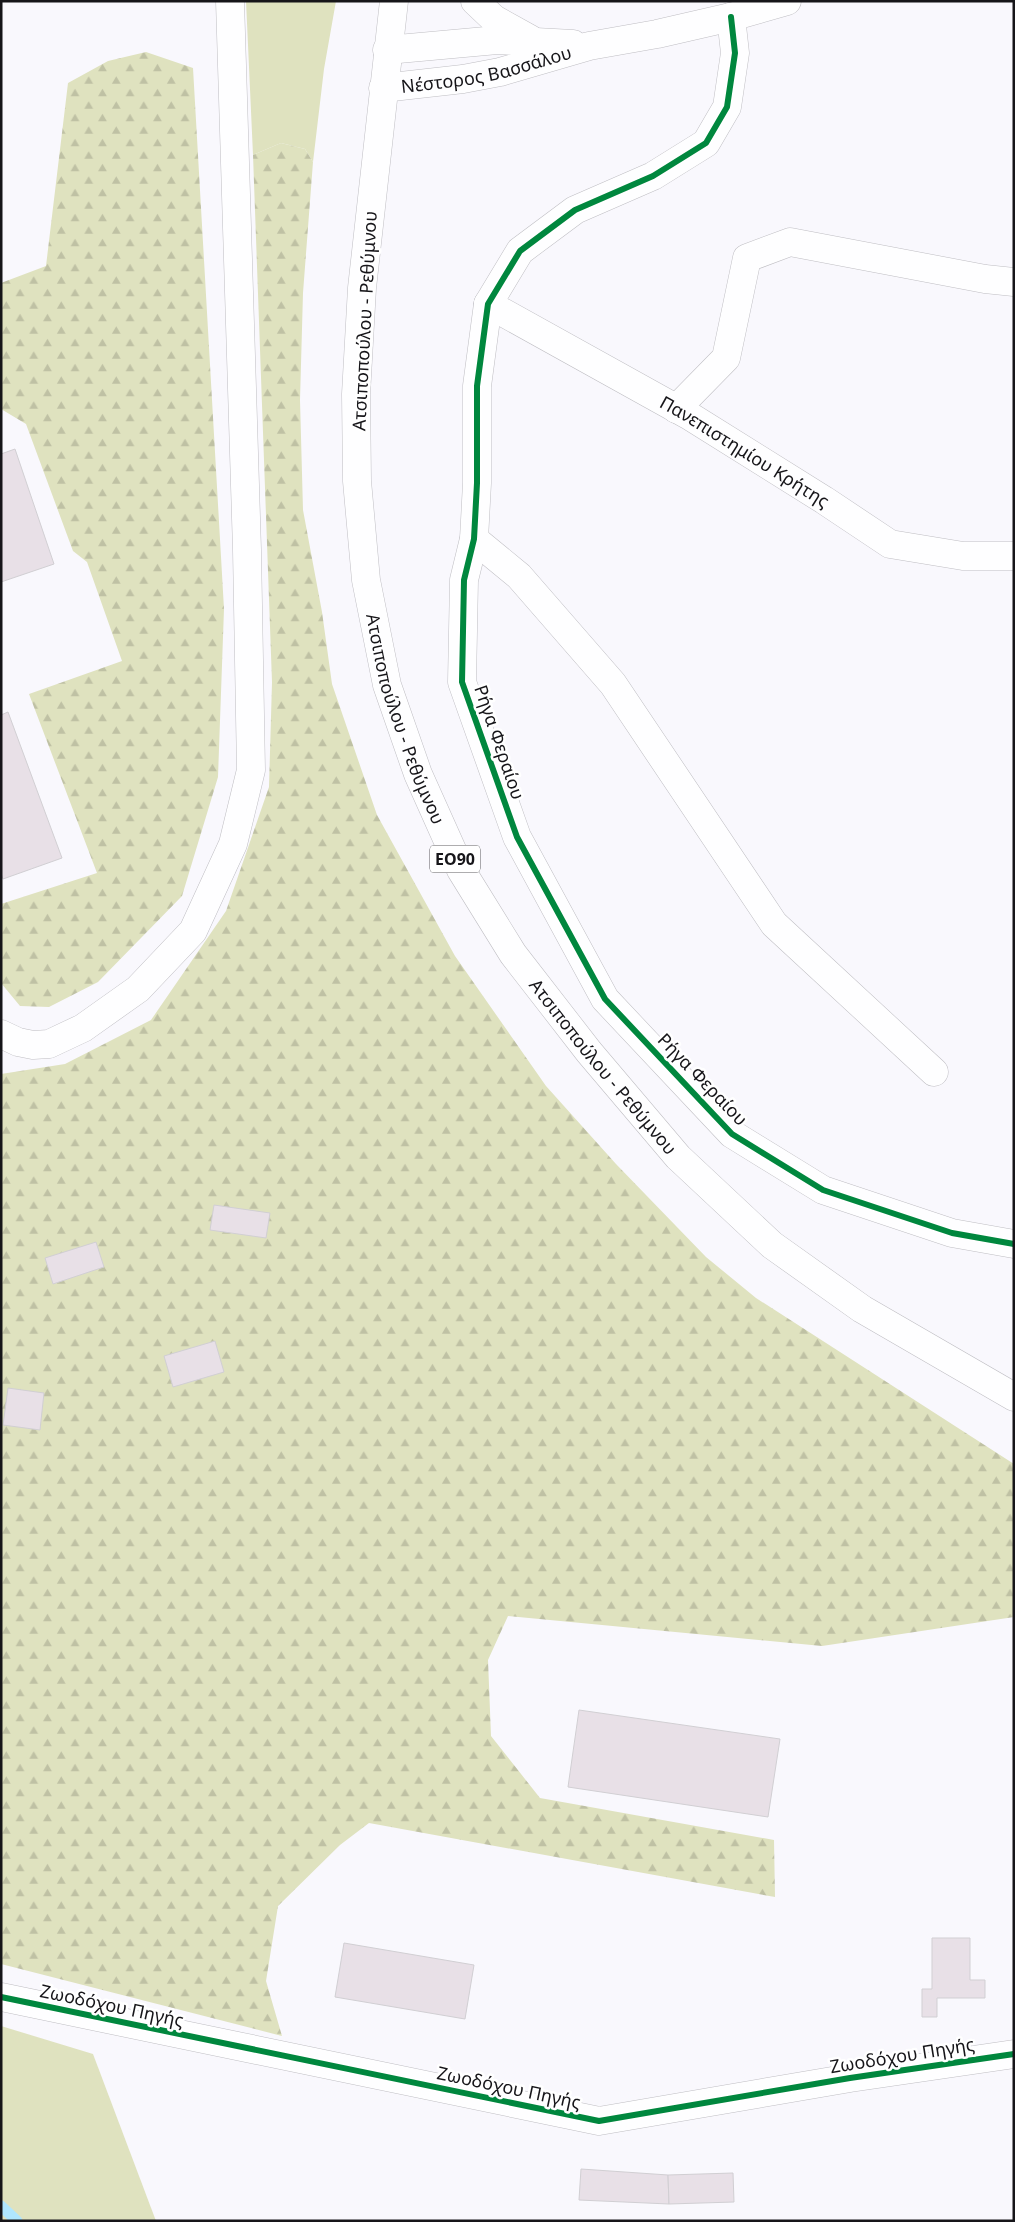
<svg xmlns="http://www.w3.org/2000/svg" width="1015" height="2222" viewBox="0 0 1015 2222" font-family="'Noto Sans',sans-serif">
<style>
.green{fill:#dfe2bf}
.forest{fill:url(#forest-firs)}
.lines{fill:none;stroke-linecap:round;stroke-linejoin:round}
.stream{stroke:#b0e6fe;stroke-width:11}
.building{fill:#e8e0e7;stroke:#d1cfd3}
.minor-casing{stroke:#bfbec3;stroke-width:29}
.major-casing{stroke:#bfbec3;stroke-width:29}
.minor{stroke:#fefeff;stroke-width:28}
.major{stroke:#fefeff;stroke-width:28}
.cycleway-casing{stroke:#fff;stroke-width:9}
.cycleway{stroke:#00873e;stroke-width:6}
.labels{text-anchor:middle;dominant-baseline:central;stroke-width:5;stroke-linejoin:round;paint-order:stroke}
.shield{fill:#fff;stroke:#5c5b5e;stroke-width:1}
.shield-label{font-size:16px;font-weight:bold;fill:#161519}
.street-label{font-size:18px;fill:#161519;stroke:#fff}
</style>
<defs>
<pattern id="forest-firs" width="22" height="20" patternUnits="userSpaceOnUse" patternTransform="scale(1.25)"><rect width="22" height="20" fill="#dfe2bf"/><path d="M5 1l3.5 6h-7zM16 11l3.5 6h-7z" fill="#bfc1a4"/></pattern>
</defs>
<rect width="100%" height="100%" fill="#f9f8fd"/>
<g class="green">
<polygon points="246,1 336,1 324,69 313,162 305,149 281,143 253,155"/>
<polygon points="1,2026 93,2054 156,2221 1,2221"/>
</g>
<g class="forest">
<polygon points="146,52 193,68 224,609 218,777 182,896 98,982 49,1007 20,1006 1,983 1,904 97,873 29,694 122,661 87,562 73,551 26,424 1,409 1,283 46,266 68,83 108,61"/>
<polygon points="281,143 305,149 313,162 303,293 300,400 303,510 322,612 332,684 377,815 455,956 546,1086 616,1164 706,1257 756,1298 1014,1464 1014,1617 822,1646 508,1616 488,1660 491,1736 540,1798 774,1840 775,1897 369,1823 340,1845 278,1906 266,1981 282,2036 1,1964 1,1074 65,1064 151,1020 226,911 269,787 272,682 253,155"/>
</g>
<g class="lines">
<polyline class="stream" points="1,2206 17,2221"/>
</g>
<g class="building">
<polygon points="15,449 54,564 1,582 1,454"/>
<polygon points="8,712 62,858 3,879 1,873 1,715"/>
<polygon points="214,1205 270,1213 266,1238 210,1230"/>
<polygon points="96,1242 104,1267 53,1284 45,1258"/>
<polygon points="215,1341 224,1372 173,1387 164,1356"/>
<polygon points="8,1388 44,1393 40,1430 3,1425"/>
<polygon points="579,1710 780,1739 768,1817 568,1787"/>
<polygon points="932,1938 970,1938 970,1980 985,1980 985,1998 937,1998 937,2017 922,2017 922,1989 932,1989"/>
<polygon points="344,1943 474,1965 465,2019 335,1997"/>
<polygon points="581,2169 668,2175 669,2204 579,2200"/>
<polygon points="733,2173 734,2202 669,2204 668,2175"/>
</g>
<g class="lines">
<g class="minor-casing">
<g id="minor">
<polyline points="475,1 494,19 530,39"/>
<polyline points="731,17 735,53 727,107 706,143 653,176 575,210 520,251 488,304 477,386 477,483 474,539 464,580 462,682 517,837 605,999 732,1134 823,1190 952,1233 1014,1244"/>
<polyline points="387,50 497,40 573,44"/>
<path id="s1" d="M383 88 463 79 500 72 589 46 657 34 731 17 787 1"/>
<path id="s2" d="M488 304 688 415 824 500 890 544 963 556H1014"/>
<polyline points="676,409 726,358 747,258 790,242 985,279 1014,282"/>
<polyline points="474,539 519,576 613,684 774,924 934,1072"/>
<polyline points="1,1034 18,1042 33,1045 49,1044 83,1028 138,989 193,931 233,844 251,770 247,550 230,1"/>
<polyline points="1,1997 599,2121 850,2078 1014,2054"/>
</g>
</g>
<g class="major-casing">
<g id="major">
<path id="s3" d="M394 1 362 288 356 394 357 481 366 580 387 685 418 774 461 870 513 954 589 1052 678 1157 772 1245 862 1309 1014 1397"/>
</g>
</g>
<use href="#minor" class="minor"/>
<use href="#major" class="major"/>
<g class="cycleway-casing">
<g id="cycleway">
<polyline points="731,17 735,53 727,107 706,143 653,176 575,210 520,251 488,304 477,386 477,483 474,539 464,580 462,682 517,837 605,999 732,1134 823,1190 952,1233 1014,1244"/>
<polyline points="1,1997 599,2121 850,2078 1014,2054"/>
</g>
</g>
<use href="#cycleway" class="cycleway"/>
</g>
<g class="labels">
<rect class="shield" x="430" y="845.5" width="50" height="27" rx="4"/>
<g class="shield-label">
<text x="455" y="859">ΕΟ90</text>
</g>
<g class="street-label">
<text stroke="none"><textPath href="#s1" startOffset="105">Νέστορος Βασσάλου</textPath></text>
<text transform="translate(364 321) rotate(-87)">Ατσιποπούλου - Ρεθύμνου</text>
<text stroke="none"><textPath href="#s2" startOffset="296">Πανεπιστημίου Κρήτης</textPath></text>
<text stroke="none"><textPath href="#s3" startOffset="726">Ατσιποπούλου - Ρεθύμνου</textPath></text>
<text transform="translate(500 742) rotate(71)">Ρήγα Φεραίου</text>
<text stroke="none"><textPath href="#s3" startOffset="1131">Ατσιποπούλου - Ρεθύμνου</textPath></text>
<text transform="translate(703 1079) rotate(46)">Ρήγα Φεραίου</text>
<text transform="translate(112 2005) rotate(12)">Ζωοδόχου Πηγής</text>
<text transform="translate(902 2055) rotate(-9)">Ζωοδόχου Πηγής</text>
<text transform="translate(509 2087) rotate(12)">Ζωοδόχου Πηγής</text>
</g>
</g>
<rect width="1015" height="2222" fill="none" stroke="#161519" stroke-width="5"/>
</svg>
